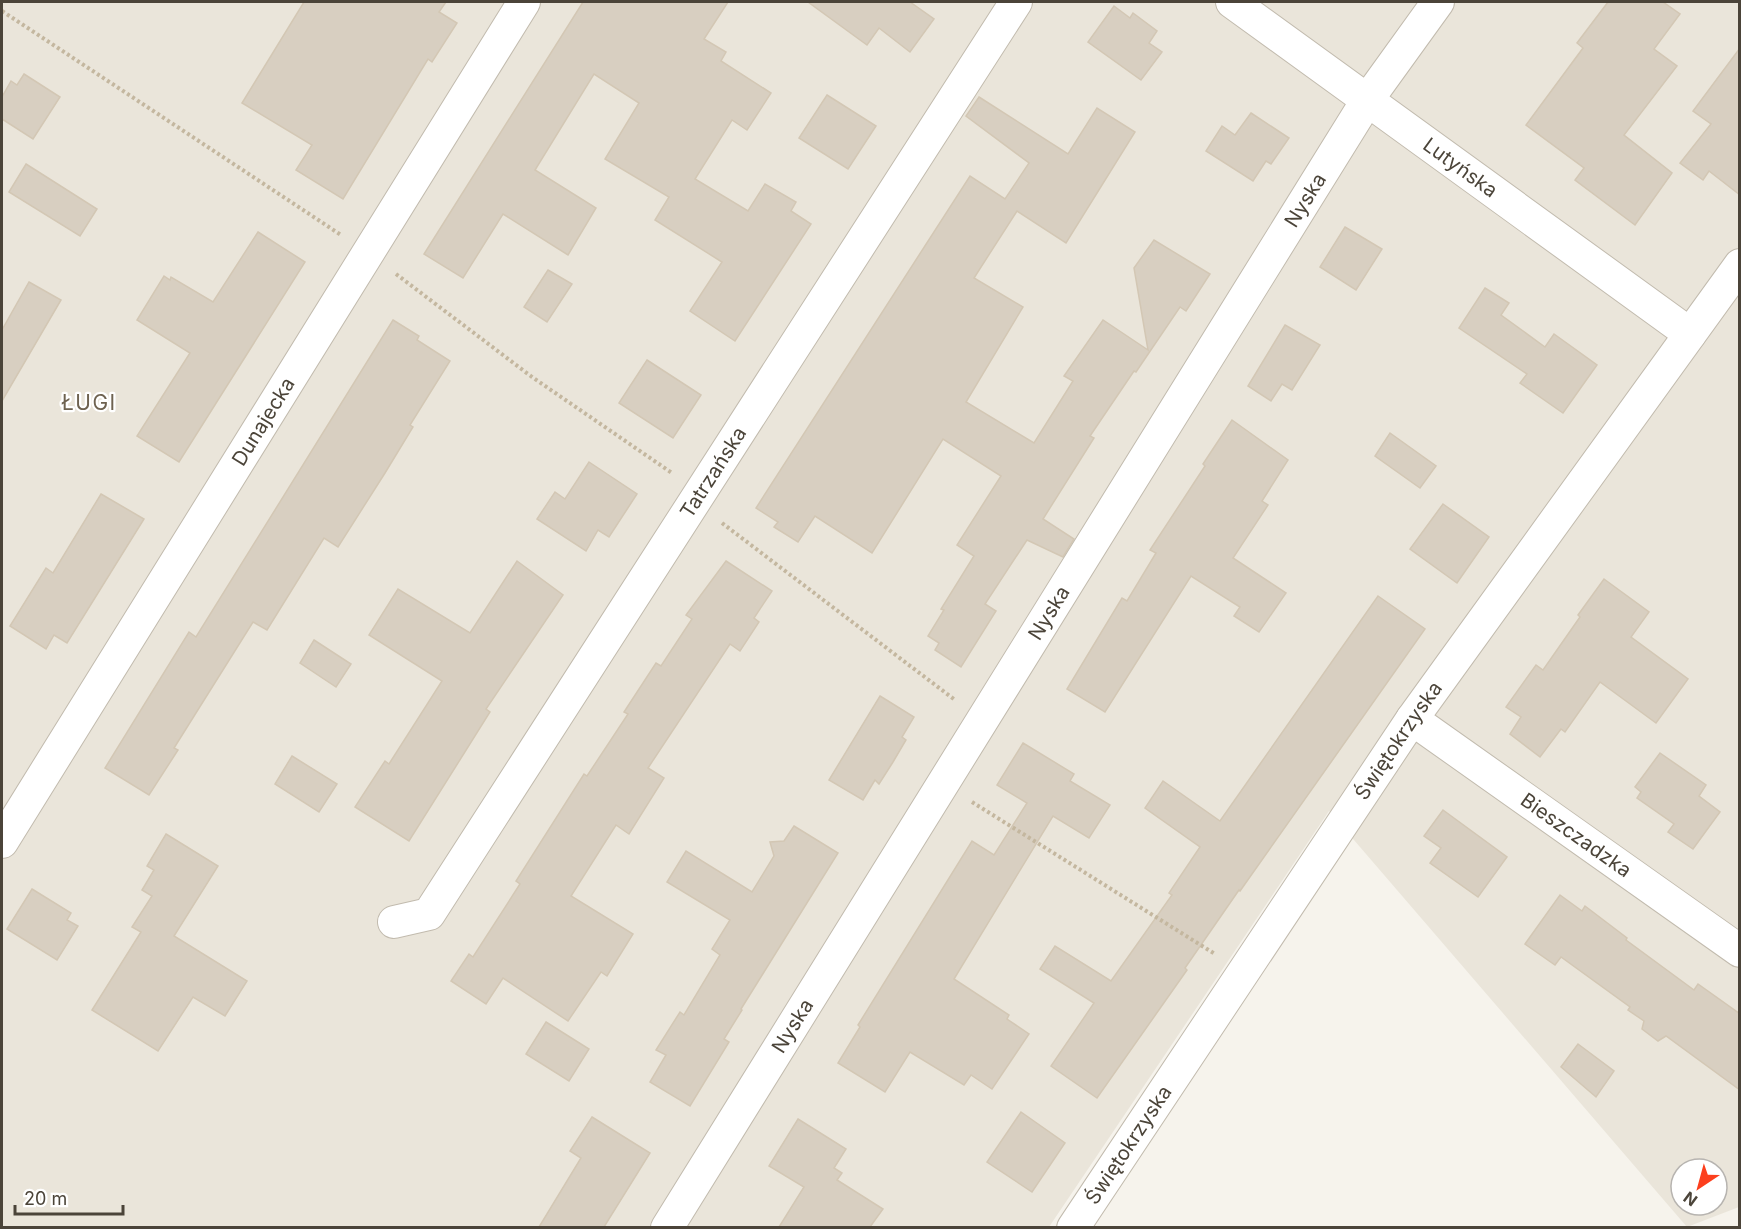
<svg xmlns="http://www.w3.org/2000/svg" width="1741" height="1229" viewBox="0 0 1741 1229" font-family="Inter,sans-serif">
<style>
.residential{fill:#eae5da;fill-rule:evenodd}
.building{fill:#d8cfc1;stroke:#d3c7b4;stroke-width:1.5}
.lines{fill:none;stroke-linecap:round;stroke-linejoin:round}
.minor-casing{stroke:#c2bbae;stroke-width:34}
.path{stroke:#c4b79f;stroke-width:4;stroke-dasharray:3 3;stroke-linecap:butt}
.minor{stroke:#fff;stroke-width:32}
.labels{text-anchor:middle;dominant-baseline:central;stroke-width:4.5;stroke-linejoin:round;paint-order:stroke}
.street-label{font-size:20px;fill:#4b4439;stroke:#fff}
.neighbourhood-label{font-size:21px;letter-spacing:1.5px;fill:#6e6250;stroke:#fff}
</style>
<rect width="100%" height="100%" fill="#f6f3ec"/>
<path class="residential" d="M2 2H1739V1207L1687 1227 1329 811 1049 1227 2 1228ZM1681 1169H1717V1205H1681Z"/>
<g class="building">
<polygon points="304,2 446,2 439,12 457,23 432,62 428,59 343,199 296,170 312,145 242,103"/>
<polygon points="583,2 728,2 704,39 726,52 721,61 771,93 747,130 732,120 695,179 748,211 765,184 796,202 791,211 811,224 735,341 690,311 722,262 655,220 669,197 605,159 639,103 594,74 535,170 596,208 568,255 503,214 463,278 424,254"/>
<polygon points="808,2 910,2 934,19 910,52 879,28 867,45"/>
<polygon points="1608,2 1663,2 1680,14 1654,49 1677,66 1624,135 1672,173 1635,225 1575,180 1584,168 1526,125 1583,48 1577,43"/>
<polygon points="1114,6 1130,18 1133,13 1157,31 1149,43 1162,52 1141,80 1088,42"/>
<polygon points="1740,48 1740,195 1709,171 1703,180 1680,163 1711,124 1693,111"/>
<polygon points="24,74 60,97 33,139 2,119 2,97 11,81 17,85"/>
<polygon points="827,95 876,126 848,169 799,138"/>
<polygon points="979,97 1068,154 1097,108 1135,132 1066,243 1017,211 974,278 1023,307 966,402 1034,443 1073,381 1064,376 1103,320 1148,350 1134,268 1154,240 1210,274 1186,311 1180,307 1136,372 1134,371 1090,436 1094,438 1043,519 1074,539 1063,557 1027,540 985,604 996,611 961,667 935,650 939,643 928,636 944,610 941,609 974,556 957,545 1001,476 943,439 872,553 815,516 798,542 774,527 778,522 756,508 970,176 1005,199 1029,163 966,116"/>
<polygon points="1251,113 1289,138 1271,164 1266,161 1253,181 1206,151 1222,126 1235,135"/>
<polygon points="26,164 97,209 80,236 9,192"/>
<polygon points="1345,227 1382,249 1356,290 1320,267"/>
<polygon points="258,232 305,262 179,462 137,436 190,353 137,320 164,276 170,280 171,277 213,302"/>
<polygon points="548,270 572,284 547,322 524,307"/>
<polygon points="29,282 61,300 2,401 2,330"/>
<polygon points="1485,288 1509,303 1501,315 1545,347 1554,334 1597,365 1563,413 1520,383 1527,374 1459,328"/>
<polygon points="393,320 419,336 417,340 450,361 410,425 413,427 385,473 338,547 324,538 267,630 253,622 174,748 178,750 149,795 105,768 189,632 196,637"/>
<polygon points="1285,325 1320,345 1292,390 1282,384 1271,401 1248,386"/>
<polygon points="647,360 701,395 673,438 619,403"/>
<polygon points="1232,420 1288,460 1262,501 1268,505 1233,558 1286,593 1259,632 1234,616 1240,607 1191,576 1105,712 1067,689 1122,598 1127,601 1156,553 1150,550 1205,466 1203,464"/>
<polygon points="1390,433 1436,466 1420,488 1375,456"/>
<polygon points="589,462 637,494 609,537 598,530 586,551 537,519 555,492 565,499"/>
<polygon points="101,494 144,519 67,643 54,635 46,649 10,626 46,568 53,573"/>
<polygon points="1443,504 1489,537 1457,583 1410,549"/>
<polygon points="517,561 563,595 486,709 490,712 409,841 355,807 385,761 389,764 442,681 369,635 398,589 470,633"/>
<polygon points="726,561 772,591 754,618 759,622 740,651 730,644 648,768 664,778 629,834 616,825 571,896 633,934 607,976 601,972 568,1021 503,978 486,1004 451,981 469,954 473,957 520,884 516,881 584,774 587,776 628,714 624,712 656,663 661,666 692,619 686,615"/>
<polygon points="1604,579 1649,612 1631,637 1688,679 1656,723 1600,682 1565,732 1561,729 1540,757 1510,734 1521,717 1506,707 1536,665 1543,670 1580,617 1578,615"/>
<polygon points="1378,596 1425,629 1240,891 1239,890 1185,968 1187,970 1097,1098 1051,1066 1094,1003 1040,969 1055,946 1111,981 1172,895 1169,893 1200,847 1145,808 1163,781 1220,821"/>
<polygon points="314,640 351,664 336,687 300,663"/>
<polygon points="880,696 914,717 902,737 906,740 893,762 879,784 875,780 863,800 829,780"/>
<polygon points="1023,743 1074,774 1070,781 1110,805 1089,838 1053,816 954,979 1009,1015 1007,1019 1029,1034 992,1089 971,1075 964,1085 910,1052 885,1092 838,1063 860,1027 858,1025 972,841 994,855 1027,803 997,785"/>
<polygon points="1660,753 1706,785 1699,796 1720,812 1693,849 1668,832 1674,824 1637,798 1641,792 1635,787"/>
<polygon points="292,756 337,784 319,812 275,784"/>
<polygon points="1443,810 1507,857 1478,897 1430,863 1441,848 1424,836"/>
<polygon points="794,826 838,853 741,1009 742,1010 724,1039 729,1042 690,1106 650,1082 666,1055 656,1050 680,1012 684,1015 720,955 712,949 730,920 667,882 686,851 752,892 774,856 770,842 784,841"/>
<polygon points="166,834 218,866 174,936 247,981 225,1016 193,997 158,1051 92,1010 141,932 132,927 152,896 142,890 154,870 147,866"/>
<polygon points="32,889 71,913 67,920 78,926 57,960 7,929"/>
<polygon points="1560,895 1582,911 1585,906 1627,938 1626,940 1694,990 1698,984 1740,1014 1740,1090 1666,1036 1658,1041 1642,1029 1644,1021 1628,1010 1630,1007 1561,957 1555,965 1525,944"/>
<polygon points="546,1022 589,1049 569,1081 526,1054"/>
<polygon points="1578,1044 1614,1071 1596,1097 1561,1067"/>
<polygon points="1021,1112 1065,1143 1032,1192 987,1162"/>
<polygon points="592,1117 650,1153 604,1227 539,1227 581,1158 570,1151"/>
<polygon points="798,1119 846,1149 834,1168 842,1173 837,1180 883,1209 870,1227 779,1227 804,1187 769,1166"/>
</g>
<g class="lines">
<g class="minor-casing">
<g id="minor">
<path id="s1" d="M1232 2 1690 334"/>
<path id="s2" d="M1412 719 1740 951"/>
<path id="s3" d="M2 842 524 2"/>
<path id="s4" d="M394 922 429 914 1016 2"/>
<path id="s5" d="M667 1228 1368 99 1438 2"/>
<path id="s6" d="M1073 1228 1412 719 1740 265"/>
</g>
</g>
<g class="path">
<polyline points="2,11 341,235"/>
<polyline points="396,274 532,377 672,473"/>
<polyline points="722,523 955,700"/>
<polyline points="972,802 1215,954"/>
</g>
<use href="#minor" class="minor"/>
</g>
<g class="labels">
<g class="street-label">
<text stroke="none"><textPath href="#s1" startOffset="282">Lutyńska</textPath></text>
<text stroke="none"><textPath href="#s5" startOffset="1210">Nyska</textPath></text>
<text stroke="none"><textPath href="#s3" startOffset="495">Dunajecka</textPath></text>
<text stroke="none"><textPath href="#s4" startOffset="561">Tatrzańska</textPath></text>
<text stroke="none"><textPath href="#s5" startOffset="724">Nyska</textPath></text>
<text stroke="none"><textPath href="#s6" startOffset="586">Świętokrzyska</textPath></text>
<text stroke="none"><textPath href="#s2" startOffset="201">Bieszczadzka</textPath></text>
<text stroke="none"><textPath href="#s5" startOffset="238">Nyska</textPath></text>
<text stroke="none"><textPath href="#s6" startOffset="100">Świętokrzyska</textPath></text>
</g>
<g class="neighbourhood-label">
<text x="89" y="402">ŁUGI</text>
</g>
</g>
<rect width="1741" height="1229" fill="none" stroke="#4b4439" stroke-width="6"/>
<g transform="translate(1699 1187) rotate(216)"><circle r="28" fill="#ffffff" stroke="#b7b4b0" stroke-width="1.5"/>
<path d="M0-4.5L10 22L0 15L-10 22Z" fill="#fc3f1d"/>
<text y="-9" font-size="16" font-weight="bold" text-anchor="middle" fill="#4b4439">N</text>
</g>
<path d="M15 1205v9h108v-9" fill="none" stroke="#4b4439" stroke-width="3"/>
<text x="24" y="1205" font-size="18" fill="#4b4439" stroke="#ffffff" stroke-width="4.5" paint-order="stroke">20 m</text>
</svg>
